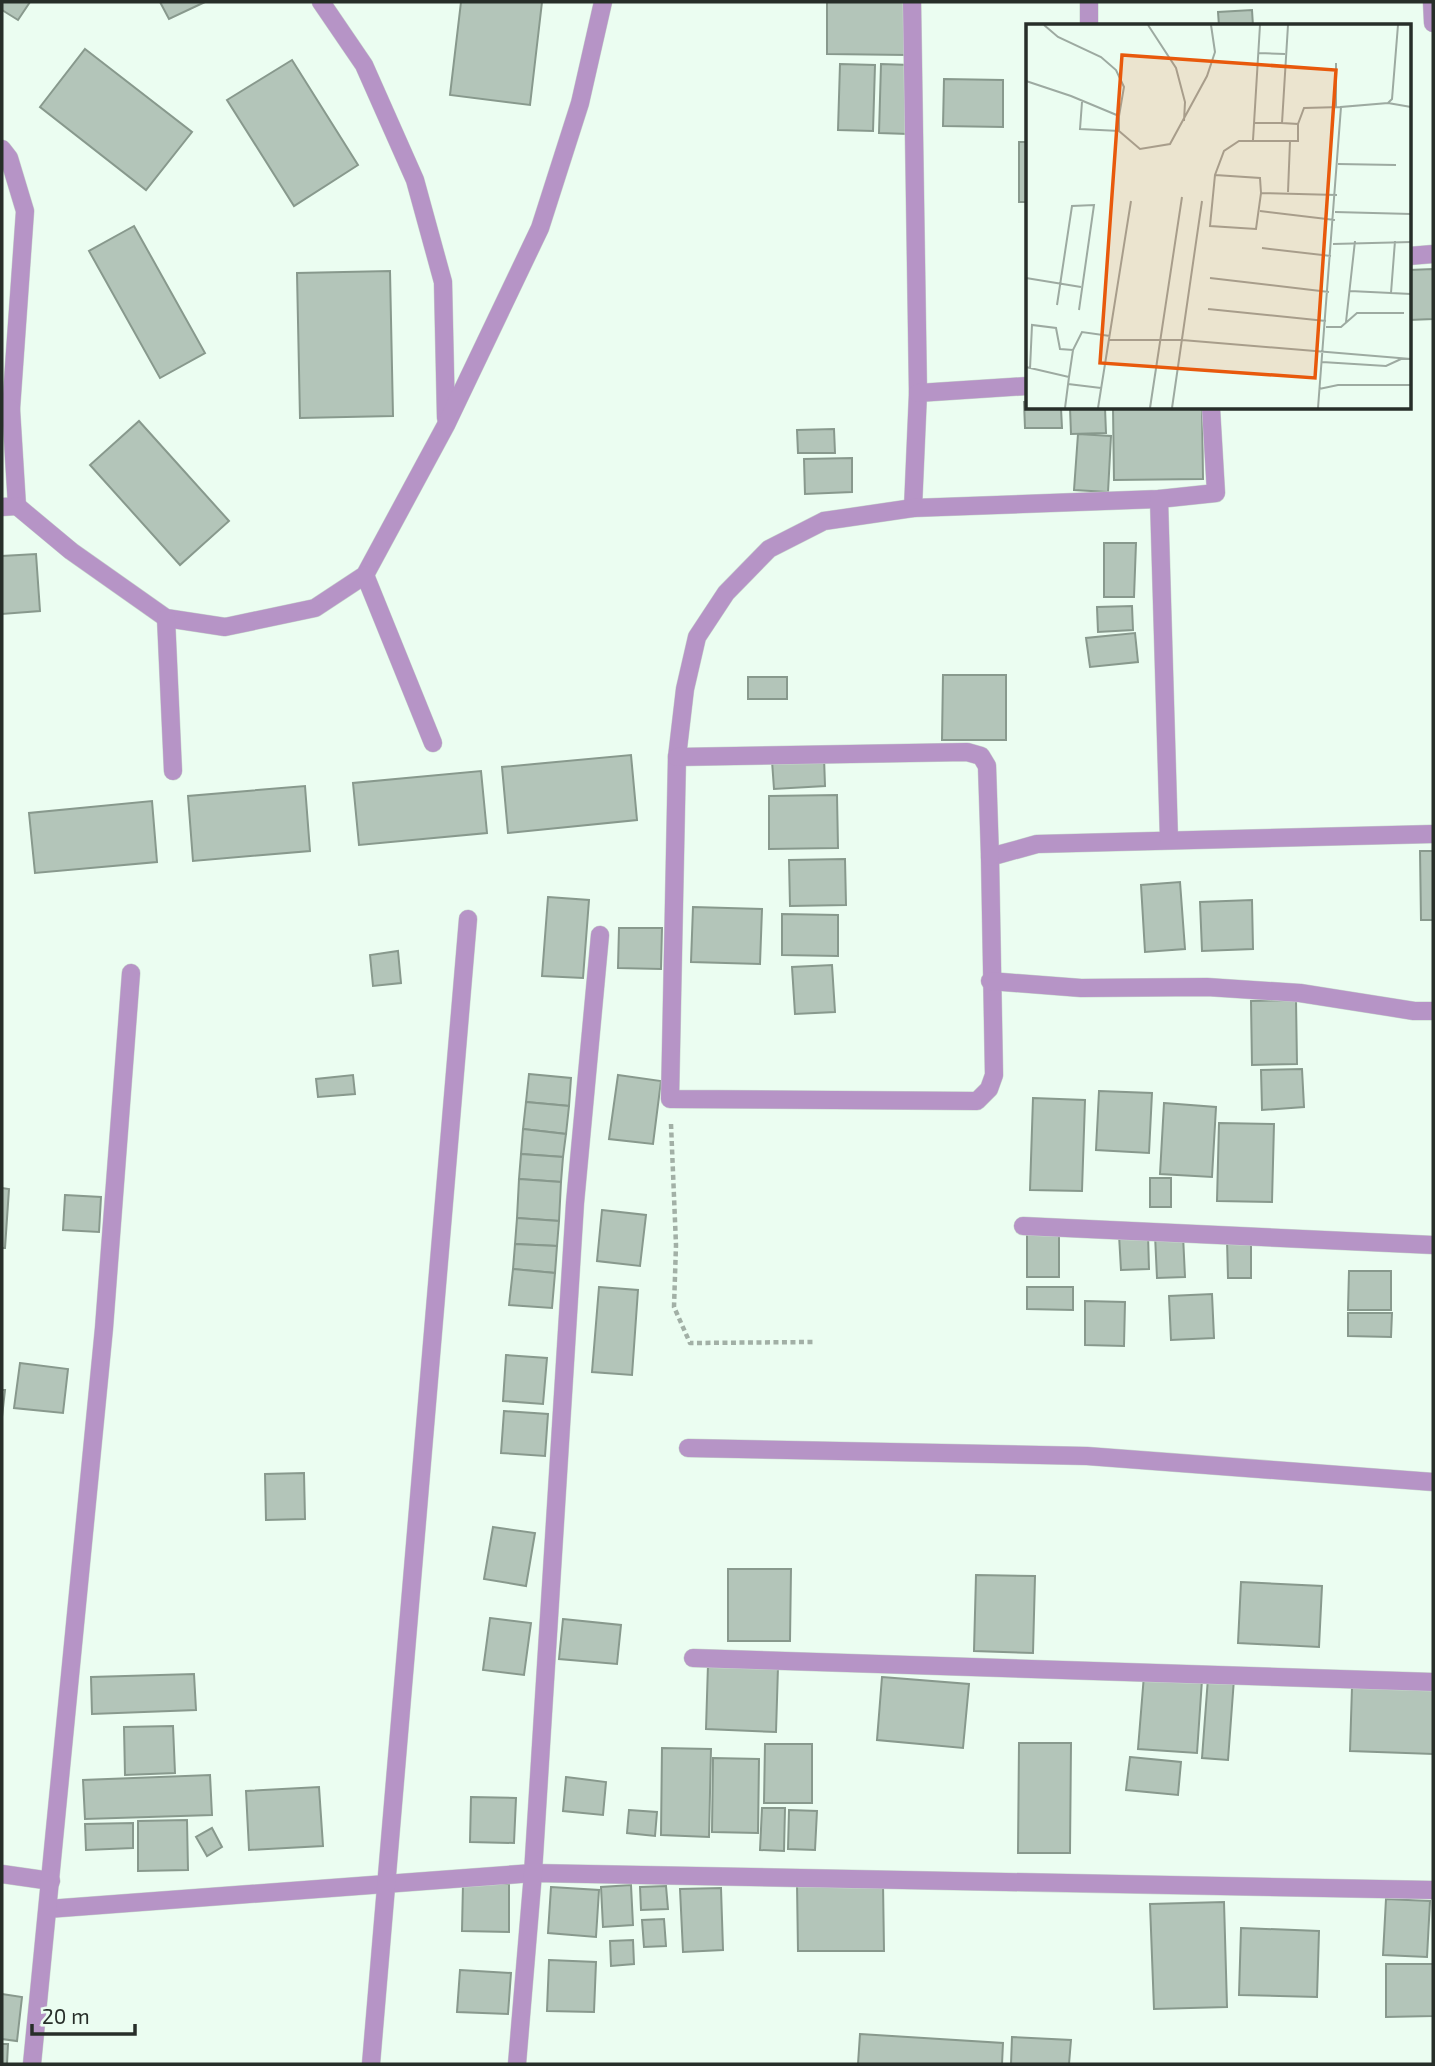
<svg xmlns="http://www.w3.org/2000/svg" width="1435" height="2066" viewBox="0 0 1435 2066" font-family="'Exo 2',sans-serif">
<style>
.building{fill:#b3c5b9;stroke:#88998d;stroke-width:2}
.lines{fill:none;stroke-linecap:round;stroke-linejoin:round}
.minor-casing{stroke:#c8d8cd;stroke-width:19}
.path{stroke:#a2b0a6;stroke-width:4.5;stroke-dasharray:5 3.5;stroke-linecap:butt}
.minor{stroke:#b694c6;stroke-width:18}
.inset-road{fill:none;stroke:#9daaa1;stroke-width:2}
.view{fill:#e8590c;fill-opacity:0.15;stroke:#e8590c;stroke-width:3.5}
.inset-edge{fill:none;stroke:#272e29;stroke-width:3.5}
</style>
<rect width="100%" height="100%" fill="#ebfdf1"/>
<g class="building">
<polygon points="2,2 30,2 18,20 2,10"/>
<polygon points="160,2 205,2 169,19"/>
<polygon points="461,2 542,2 530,105 450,95"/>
<polygon points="827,2 907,2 907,55 827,54"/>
<polygon points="1252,10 1253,26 1219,26 1218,12"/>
<polygon points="85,49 192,132 146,190 40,107"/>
<polygon points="292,60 358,165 294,206 227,100"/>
<polygon points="840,64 875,65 873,131 838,130"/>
<polygon points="881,64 910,65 908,134 879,133"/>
<polygon points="944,79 1003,80 1003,127 943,126"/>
<rect x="1019" y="142" width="8" height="60"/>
<polygon points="134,226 205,353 160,378 89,251"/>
<polygon points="1433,269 1433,319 1409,320 1409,270"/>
<polygon points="390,271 393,416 300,418 297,273"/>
<polygon points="1024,402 1027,402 1027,408 1061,408 1062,428 1025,428"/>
<polygon points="1070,408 1105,408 1106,433 1071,434"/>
<polygon points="1113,408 1202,408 1203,479 1114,480"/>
<polygon points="139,421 229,521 180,565 90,465"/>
<polygon points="834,429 835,453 798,453 797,430"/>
<polygon points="1078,434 1111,436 1108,492 1074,490"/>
<polygon points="852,458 852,492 805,494 804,459"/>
<polygon points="1104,543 1136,543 1134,597 1104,597"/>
<polygon points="36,554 40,611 2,614 2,556"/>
<polygon points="1132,606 1133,630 1098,632 1097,607"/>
<polygon points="1135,633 1138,662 1090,667 1086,638"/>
<polygon points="943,675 1006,675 1006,740 942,740"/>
<rect x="748" y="677" width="39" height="22"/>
<polygon points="631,755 637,820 508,833 502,767"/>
<polygon points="824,757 825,786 774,789 772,761"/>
<polygon points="481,771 487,833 359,845 353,783"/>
<polygon points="305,786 310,851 193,861 188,796"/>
<polygon points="837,795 838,848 769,849 769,796"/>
<polygon points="152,801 157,862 35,873 29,813"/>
<polygon points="1420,851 1433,851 1433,920 1421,920"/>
<polygon points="845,859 846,905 790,906 789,860"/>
<polygon points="1180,882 1185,949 1145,952 1141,885"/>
<polygon points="548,897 589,900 583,978 542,976"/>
<polygon points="1252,900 1253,949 1202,951 1200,902"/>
<polygon points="693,907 762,909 760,964 691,962"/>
<polygon points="782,914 838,915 838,956 782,955"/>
<polygon points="619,928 662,928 661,969 618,968"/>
<polygon points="398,951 401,983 373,986 370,955"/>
<polygon points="832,965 835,1012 795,1014 792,967"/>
<polygon points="1296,1000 1297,1064 1252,1065 1251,1001"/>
<polygon points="1302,1069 1304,1107 1262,1110 1261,1070"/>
<polygon points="529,1074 571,1078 569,1106 526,1102"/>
<polygon points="353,1075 355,1094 318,1097 316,1079"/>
<polygon points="618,1075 661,1081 653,1144 609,1139"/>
<polygon points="1099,1091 1152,1093 1149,1153 1096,1150"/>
<polygon points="1033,1098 1085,1100 1082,1191 1030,1190"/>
<polygon points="526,1102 569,1106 566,1134 523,1129"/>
<polygon points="1164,1103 1216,1107 1212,1177 1160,1174"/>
<polygon points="1219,1123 1274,1124 1272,1202 1217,1201"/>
<polygon points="523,1129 566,1134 563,1157 521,1154"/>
<polygon points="521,1154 563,1157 561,1182 519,1179"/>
<rect x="1150" y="1178" width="21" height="29"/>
<polygon points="519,1179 561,1182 559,1221 517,1218"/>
<polygon points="2,1188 9,1189 5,1248 2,1248"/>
<polygon points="65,1195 101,1197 99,1232 63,1230"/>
<polygon points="602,1210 646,1215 640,1266 597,1261"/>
<polygon points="517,1218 559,1221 557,1246 515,1244"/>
<rect x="1027" y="1230" width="32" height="47"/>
<polygon points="1148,1234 1149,1269 1121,1270 1119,1235"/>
<polygon points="1155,1235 1183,1235 1185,1277 1157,1278"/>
<polygon points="1227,1240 1251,1240 1251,1278 1228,1278"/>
<polygon points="515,1244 557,1246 555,1273 513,1269"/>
<polygon points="513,1269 555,1273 552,1308 509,1305"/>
<polygon points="1349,1271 1391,1271 1391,1310 1348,1310"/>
<polygon points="599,1287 638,1290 632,1375 592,1372"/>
<polygon points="1027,1287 1073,1287 1073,1310 1027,1309"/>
<polygon points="1212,1294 1214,1338 1171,1340 1169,1296"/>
<polygon points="1085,1301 1125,1302 1124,1346 1085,1345"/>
<polygon points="1348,1313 1392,1313 1391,1337 1348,1336"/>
<polygon points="506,1355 547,1358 543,1404 503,1401"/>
<polygon points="20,1363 68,1369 63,1413 14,1408"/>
<polygon points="2,1390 5,1390 2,1417"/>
<polygon points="504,1411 548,1414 545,1456 501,1453"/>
<polygon points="304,1473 305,1519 266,1520 265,1474"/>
<polygon points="493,1527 535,1533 526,1586 484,1579"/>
<polygon points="728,1569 791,1569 790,1641 728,1641"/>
<polygon points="976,1575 1035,1576 1033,1653 974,1651"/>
<polygon points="1241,1582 1322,1586 1319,1647 1238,1643"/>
<polygon points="490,1618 531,1623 524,1675 483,1670"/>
<polygon points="563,1619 621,1625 617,1664 559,1659"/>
<polygon points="708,1664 778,1667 776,1732 706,1729"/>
<polygon points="194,1674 196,1710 92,1714 91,1677"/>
<polygon points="1144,1675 1202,1680 1197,1753 1138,1749"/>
<polygon points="882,1677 969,1684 963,1748 877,1740"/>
<polygon points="1208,1678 1234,1679 1228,1760 1202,1758"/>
<polygon points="1352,1687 1433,1690 1433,1754 1350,1751"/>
<polygon points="173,1726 175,1773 125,1775 124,1727"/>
<polygon points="1019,1743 1071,1743 1070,1853 1018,1853"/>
<polygon points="765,1744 812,1744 812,1803 764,1803"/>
<polygon points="662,1748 711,1749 709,1837 661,1835"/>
<polygon points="1130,1757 1181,1762 1178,1795 1126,1790"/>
<polygon points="713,1758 759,1759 758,1833 712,1832"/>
<polygon points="210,1775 212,1815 85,1819 83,1780"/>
<polygon points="566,1777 606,1782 603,1815 563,1811"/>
<polygon points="319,1787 323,1846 249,1850 246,1791"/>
<polygon points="471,1797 516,1798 514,1843 470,1842"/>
<polygon points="762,1808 785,1808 784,1851 760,1850"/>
<polygon points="629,1810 657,1812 655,1836 627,1833"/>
<polygon points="789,1810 817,1811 815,1850 788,1849"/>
<polygon points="187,1820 188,1870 138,1871 138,1821"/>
<polygon points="133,1823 133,1848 86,1850 85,1824"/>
<polygon points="212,1828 222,1847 207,1856 196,1837"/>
<polygon points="463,1883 509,1884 509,1932 462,1931"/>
<polygon points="797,1883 883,1883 884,1951 798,1951"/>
<polygon points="631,1885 633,1925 603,1927 601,1887"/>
<polygon points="666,1886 668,1909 641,1910 640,1887"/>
<polygon points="551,1887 599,1890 596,1937 548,1933"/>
<polygon points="721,1888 723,1950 683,1952 680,1889"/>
<polygon points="1386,1899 1430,1901 1427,1957 1383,1955"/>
<polygon points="1224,1902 1227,2007 1154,2009 1150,1904"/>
<polygon points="664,1919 666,1946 644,1947 642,1920"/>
<polygon points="1241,1928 1319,1931 1317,1997 1239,1995"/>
<polygon points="633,1940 634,1964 611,1966 610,1941"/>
<polygon points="549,1960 596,1962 594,2012 547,2011"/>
<polygon points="1386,1964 1433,1964 1433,2016 1386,2017"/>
<polygon points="460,1970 511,1973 508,2014 457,2012"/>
<polygon points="2,1994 22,1997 17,2041 2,2039"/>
<polygon points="860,2034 1003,2043 1002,2064 858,2064"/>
<polygon points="1012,2037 1071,2040 1069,2064 1011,2064"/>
<polygon points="2,2044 8,2044 7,2064 2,2064"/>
</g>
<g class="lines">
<g class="minor-casing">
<g id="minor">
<polyline points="321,2 364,65 415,180 443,282 446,418"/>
<polyline points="912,2 918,393 913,508"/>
<polyline points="1089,2 1089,26"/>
<polyline points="1432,2 1433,23"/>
<polyline points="2,149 9,158 25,211 11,409"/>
<polyline points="1409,256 1433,254"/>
<polyline points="918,393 1027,386"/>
<polyline points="2,406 11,409 17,506 2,507"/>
<polyline points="1211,408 1216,493 1159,499 913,508 824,521 769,549 726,593 697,637 685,689 677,757 670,1099 977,1101 989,1089 994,1075 990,857 1037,844 1433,834"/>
<polyline points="1159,499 1169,840"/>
<polyline points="17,506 71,551 166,618 225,627 315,608 365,575 446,425 540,228 580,103 603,2"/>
<polyline points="365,575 433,743"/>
<polyline points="166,618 173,771"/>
<polyline points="677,757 967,752 981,756 987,766 990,857"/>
<polyline points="990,981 1081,988 1207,987 1300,993 1414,1011 1433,1011"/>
<polyline points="1023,1226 1433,1245"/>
<polyline points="688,1448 1087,1456 1433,1482"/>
<polyline points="693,1658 1433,1682"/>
<polyline points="2,1874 51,1881"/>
<polyline points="48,1909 533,1873 1433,1890"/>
<polyline points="32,2064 104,1328 131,973"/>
<polyline points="371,2064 468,919"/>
<polyline points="517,2064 533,1873 575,1203 600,935"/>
</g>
</g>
<polyline class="path" points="671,1124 676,1245 674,1307 690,1343 814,1342"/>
<use href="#minor" class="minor"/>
</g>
<g transform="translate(1026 24)">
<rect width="385" height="385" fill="#ebfdf1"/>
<path class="inset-road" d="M18 1 32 13 75 33 90 46 98 63 93 92M122 1 150 44 159 78 158 97M262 1 256 99 272 100V117H213L198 127 189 151 184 202 230 205 235 169 311 171M233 29 259 30M310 39V84M0 57 45 72 93 92V107L54 105 56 78M362 79 385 83M229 99H256M272 100 278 84 315 83M93 107 114 125 144 120 181 52 189 28 185 1M227 116 234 1M312 140 370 141M189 151 234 154 235 169M262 168 264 117M234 187 309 196M309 188 385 190M369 217 365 269 385 270M307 220 385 218M236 224 305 232M0 254 55 263M184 254 303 268M324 267 365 269M31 281 46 182 68 181 53 286M182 285 300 297M320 298 329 217M300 303H315L331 289H378M83 316H156L385 335M296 338 360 342 375 335M0 343 43 353 39 384M4 345 6 301 30 304 34 325 47 326 56 308 84 312M43 353 47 326M42 360 75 364M293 365 312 361H385M72 384 105 177M124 384 156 173M146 384 176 177M292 384 315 83 362 79 366 75 372 1"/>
<path class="view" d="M96 31 310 46 289 354 74 339Z"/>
<rect width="385" height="385" class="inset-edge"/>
</g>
<rect width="1435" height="2066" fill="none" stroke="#272e29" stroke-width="7"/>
<path d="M32 2024v10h103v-10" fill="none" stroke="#272e29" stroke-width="3.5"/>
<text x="42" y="2024" font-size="21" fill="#272e29" stroke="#ebfdf1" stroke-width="5" paint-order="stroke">20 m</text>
</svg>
